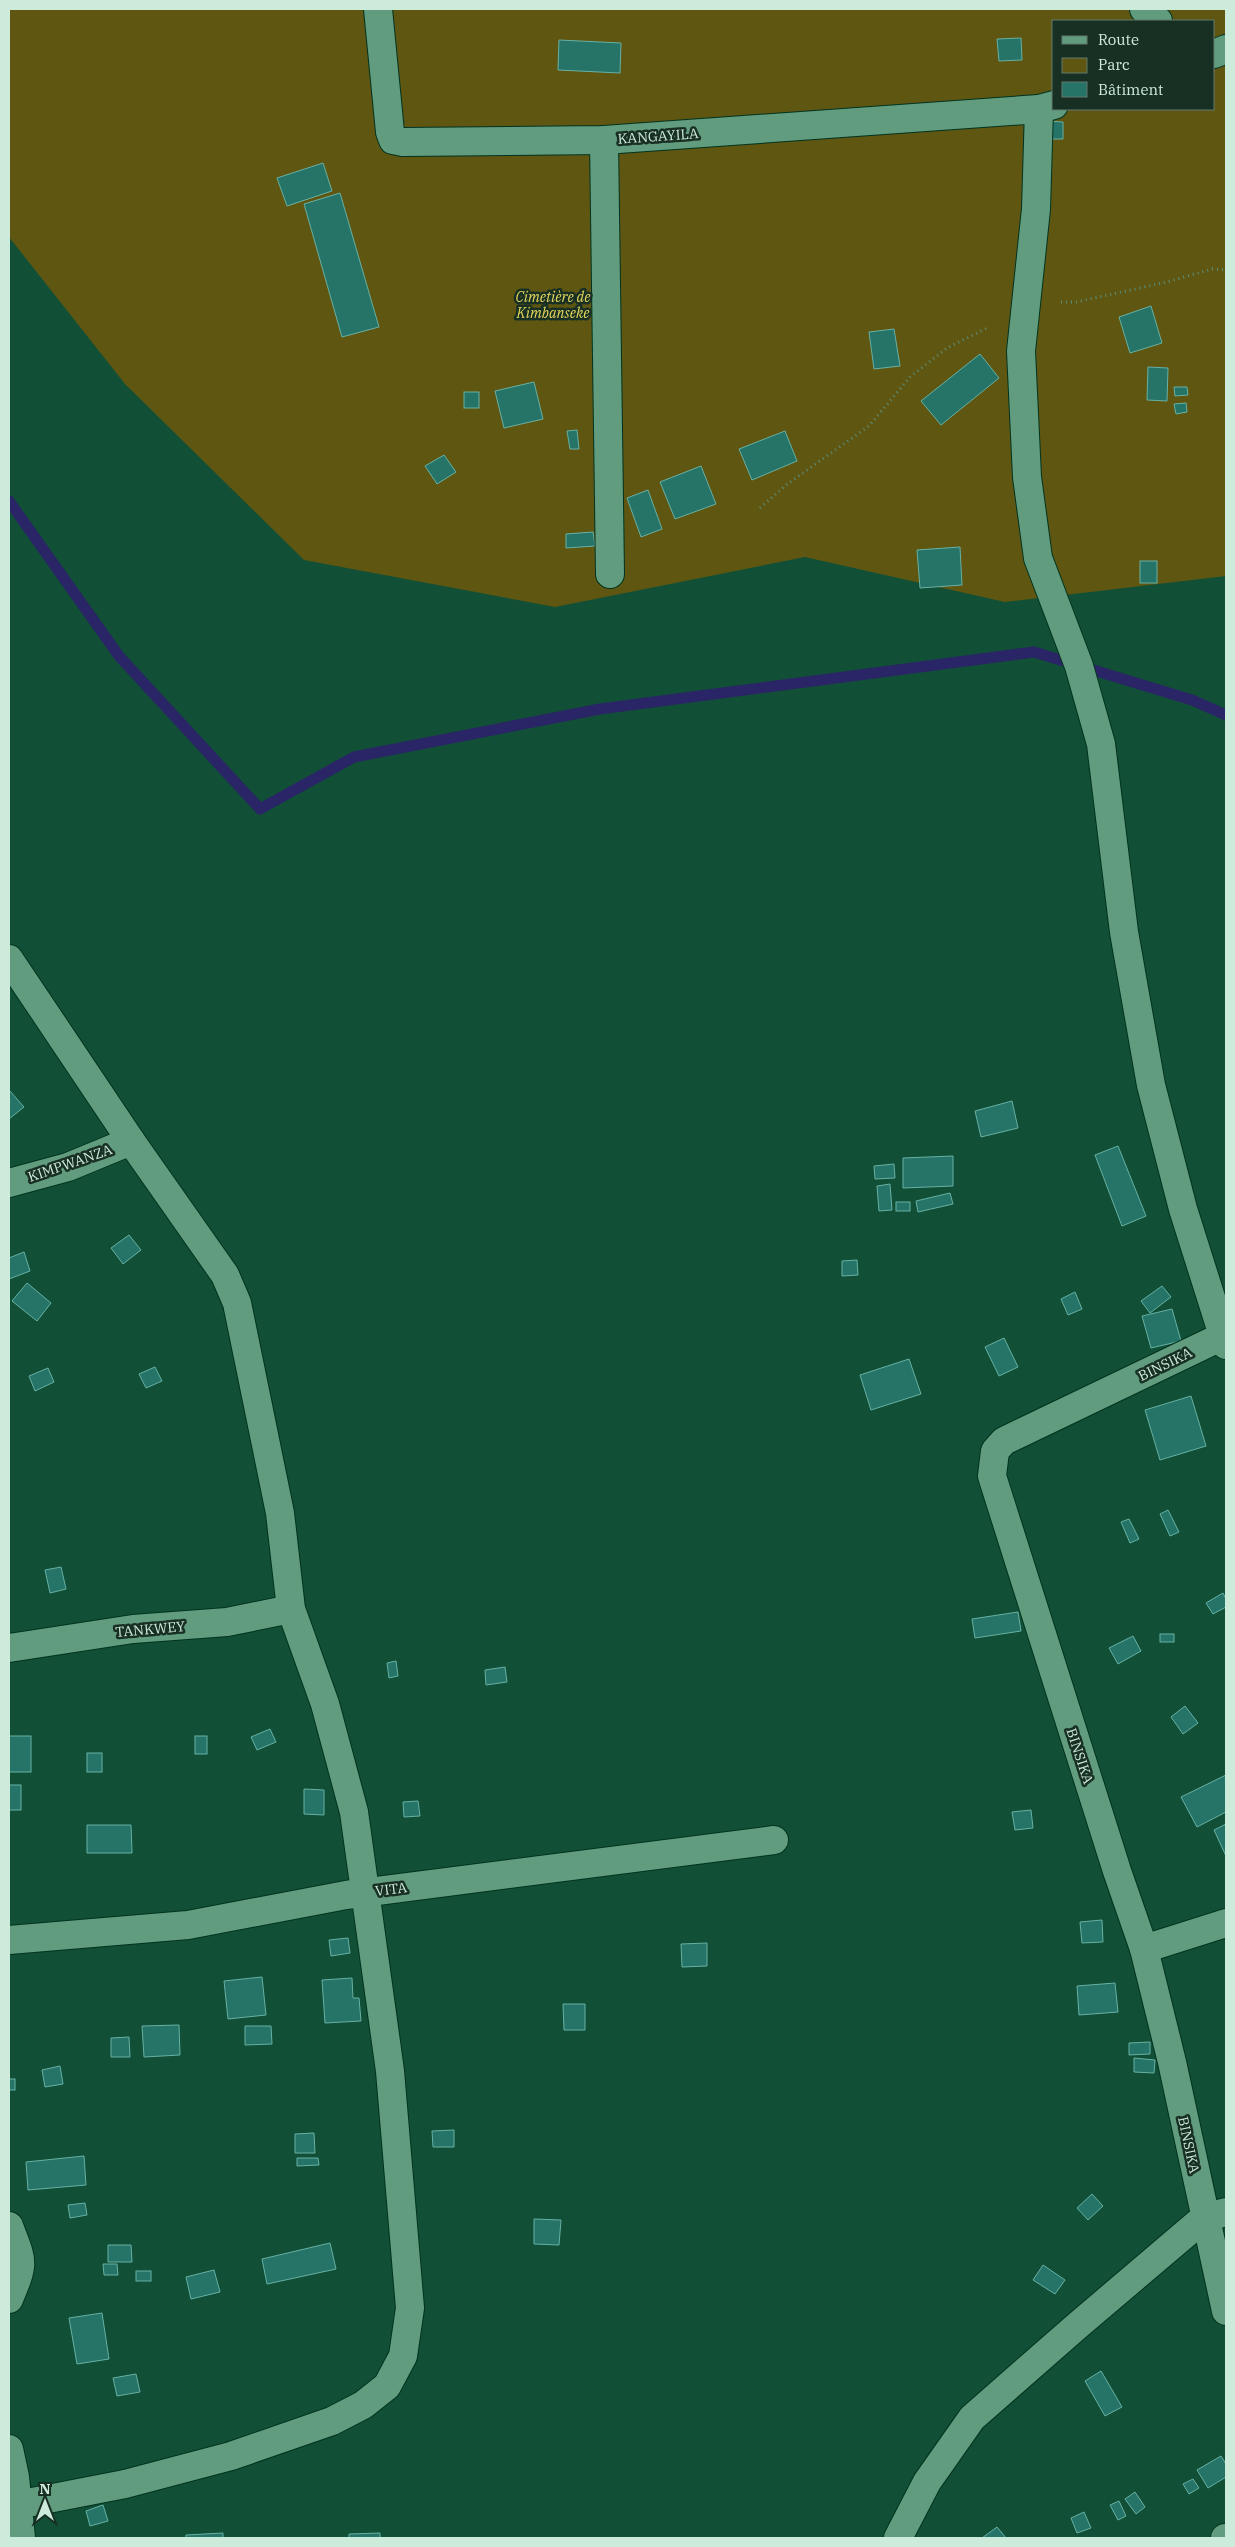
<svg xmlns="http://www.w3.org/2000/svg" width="1235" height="2547" viewBox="0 0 1235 2547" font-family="'IBM Plex Serif',serif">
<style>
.green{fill:#5f5612;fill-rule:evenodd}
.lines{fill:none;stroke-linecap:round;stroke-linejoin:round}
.stream{stroke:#2a2567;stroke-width:11}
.building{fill:#267368;stroke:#67b1a4}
.minor-casing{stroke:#023320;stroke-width:30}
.path{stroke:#5c8e78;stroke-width:3;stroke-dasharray:1 4;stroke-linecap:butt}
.minor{stroke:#619c7e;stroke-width:28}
.labels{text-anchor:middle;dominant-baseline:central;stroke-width:5;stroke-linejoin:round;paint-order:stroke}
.street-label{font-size:14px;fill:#cdebda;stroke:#183024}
.park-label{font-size:14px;font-style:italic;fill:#e8d65c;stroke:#183024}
</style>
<rect width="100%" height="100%" fill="#115036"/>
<path class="green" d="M10 9H1226V576L1005 602 805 557 555 607 304 560 125 384 9 237ZM1054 21H1214V109H1054Z"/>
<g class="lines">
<polyline class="stream" points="9,501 119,656 260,809 354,757 600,709 1034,652 1192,700 1226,715"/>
</g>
<g class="building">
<polygon points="1021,38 1022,60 999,61 997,39"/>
<polygon points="559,40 621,43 620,73 558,70"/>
<polygon points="1048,121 1063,122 1063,139 1047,139"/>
<polygon points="323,163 332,191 287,206 277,178"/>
<polygon points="340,193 379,327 342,337 304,204"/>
<polygon points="1151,306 1162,343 1130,353 1119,317"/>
<polygon points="894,329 900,366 874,369 869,332"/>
<polygon points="980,354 999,378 941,425 921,401"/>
<polygon points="1148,367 1168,368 1167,401 1147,400"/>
<polygon points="534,382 543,419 504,428 495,391"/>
<polygon points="1174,387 1187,387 1188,395 1175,396"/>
<rect x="464" y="392" width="15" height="16"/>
<polygon points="1186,403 1187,412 1176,414 1174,404"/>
<polygon points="577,430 579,449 570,449 567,431"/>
<polygon points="785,431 797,461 752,480 739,449"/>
<polygon points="444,455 456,472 437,484 425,466"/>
<polygon points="701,466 716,504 675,519 660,482"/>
<polygon points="648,490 662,529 641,537 627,498"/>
<polygon points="593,532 595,546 566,548 566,534"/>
<polygon points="960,547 962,585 920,588 917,550"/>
<rect x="1140" y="561" width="17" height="22"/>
<polygon points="9,1090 24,1107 9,1119"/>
<polygon points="1012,1101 1018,1128 981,1137 975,1111"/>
<polygon points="1118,1146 1146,1216 1122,1226 1095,1155"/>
<polygon points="953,1156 953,1186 903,1188 903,1158"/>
<polygon points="894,1164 895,1178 875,1179 874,1166"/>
<polygon points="890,1184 892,1210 879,1211 877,1186"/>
<polygon points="950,1193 953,1204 918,1212 916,1201"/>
<rect x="896" y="1202" width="14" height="9"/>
<polygon points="129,1235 141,1250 123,1264 111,1248"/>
<polygon points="24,1252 30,1271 9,1279 9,1258"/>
<polygon points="857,1260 858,1275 842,1276 842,1261"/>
<polygon points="27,1283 51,1303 37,1321 12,1301"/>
<polygon points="1162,1286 1171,1297 1150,1313 1141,1301"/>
<polygon points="1075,1292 1082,1309 1068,1315 1061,1299"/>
<polygon points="1172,1309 1181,1341 1151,1348 1142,1316"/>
<polygon points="1004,1338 1018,1367 999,1376 985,1347"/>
<polygon points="909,1359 921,1394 871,1410 860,1375"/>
<polygon points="155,1367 162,1381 146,1388 139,1374"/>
<polygon points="48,1368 54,1382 35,1391 29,1376"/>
<polygon points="1191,1396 1206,1446 1160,1460 1145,1410"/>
<polygon points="1168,1510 1179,1532 1170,1536 1160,1514"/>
<polygon points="1129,1519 1139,1539 1130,1543 1121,1522"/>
<polygon points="61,1567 66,1589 50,1593 45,1570"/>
<polygon points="1223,1593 1226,1599 1226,1607 1213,1614 1206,1603"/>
<polygon points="1018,1612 1021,1631 975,1638 972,1619"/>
<rect x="1160" y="1634" width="14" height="8"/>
<polygon points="1133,1636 1141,1651 1118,1664 1109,1648"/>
<polygon points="396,1661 398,1676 389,1678 387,1663"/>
<polygon points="505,1667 507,1682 486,1685 485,1670"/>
<polygon points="1185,1706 1198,1723 1183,1734 1171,1717"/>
<polygon points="270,1729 276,1742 257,1750 251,1737"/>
<rect x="9" y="1736" width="22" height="36"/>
<rect x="195" y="1736" width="12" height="18"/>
<rect x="87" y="1753" width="15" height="19"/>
<polygon points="1226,1775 1226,1812 1197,1827 1181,1797"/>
<rect x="9" y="1785" width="12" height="25"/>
<polygon points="304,1789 324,1790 324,1815 304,1814"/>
<polygon points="418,1801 420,1816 404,1817 403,1802"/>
<polygon points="1031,1810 1033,1828 1015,1830 1012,1812"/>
<polygon points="1226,1824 1226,1856 1214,1830"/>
<polygon points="87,1825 131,1825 132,1853 87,1853"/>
<polygon points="1102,1920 1103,1942 1082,1943 1080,1922"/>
<polygon points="348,1938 350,1953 331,1956 329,1940"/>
<polygon points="707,1943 707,1966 682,1967 681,1944"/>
<polygon points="262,1977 266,2015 228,2019 224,1981"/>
<polygon points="352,1978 353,1998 359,1998 361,2021 325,2023 322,1980"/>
<polygon points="1115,1983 1118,2012 1079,2015 1077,1986"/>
<polygon points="563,2004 585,2004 585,2030 564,2030"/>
<polygon points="179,2025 180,2055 144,2057 142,2026"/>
<polygon points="245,2026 271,2026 272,2044 245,2045"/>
<polygon points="129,2037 130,2057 111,2057 111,2038"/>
<polygon points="1150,2042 1150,2054 1129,2055 1129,2043"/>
<polygon points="1134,2058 1155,2060 1154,2073 1134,2072"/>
<polygon points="60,2066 63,2084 45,2087 42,2070"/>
<rect x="9" y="2079" width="6" height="11"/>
<polygon points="454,2130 454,2147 433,2147 432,2131"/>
<polygon points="314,2133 315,2153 295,2153 295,2134"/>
<polygon points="84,2156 86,2185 28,2190 26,2162"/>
<polygon points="297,2158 318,2158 319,2165 297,2166"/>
<polygon points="1092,2194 1103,2206 1088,2220 1077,2208"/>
<polygon points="85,2203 87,2215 70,2218 68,2205"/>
<polygon points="534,2219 561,2220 559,2245 534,2244"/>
<polygon points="330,2243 336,2269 267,2284 262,2259"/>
<polygon points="108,2245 131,2245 132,2262 108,2262"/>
<polygon points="103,2264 117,2264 118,2275 104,2275"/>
<polygon points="1043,2265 1065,2280 1055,2294 1033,2280"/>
<polygon points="214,2270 220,2292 191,2299 186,2277"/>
<rect x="136" y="2271" width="15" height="10"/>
<polygon points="102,2313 109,2359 77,2364 69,2318"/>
<polygon points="1101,2371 1122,2407 1105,2416 1085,2381"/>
<polygon points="136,2374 140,2392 117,2396 113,2378"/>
<polygon points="1221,2456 1226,2464 1226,2477 1208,2488 1197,2470"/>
<polygon points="1193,2479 1199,2488 1189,2494 1183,2484"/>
<polygon points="1135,2492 1145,2507 1136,2514 1125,2499"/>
<polygon points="1119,2501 1126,2516 1118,2520 1110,2505"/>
<polygon points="103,2505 108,2521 90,2526 86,2511"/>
<polygon points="1084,2512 1091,2528 1077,2533 1071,2518"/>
<polygon points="997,2527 1006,2538 982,2538"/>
<polygon points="223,2533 223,2538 186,2538 186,2535"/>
<polygon points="380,2533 380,2538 349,2538 349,2534"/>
</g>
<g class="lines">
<g class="minor-casing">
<g id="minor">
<polyline points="378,9 390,132 393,140 403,142 604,140 1039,109 1054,105"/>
<polyline points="1144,9 1158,21"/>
<polyline points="1214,54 1226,49"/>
<polyline points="1039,109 1036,209 1021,351 1027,477 1038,558 1079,666 1101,744 1124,932 1151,1085 1183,1209 1226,1345"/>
<polyline points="604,140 610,574"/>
<polyline points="9,959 131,1141 225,1275 237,1303 280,1513 291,1609 325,1704 354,1812 390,2071 410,2308 403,2356 387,2386 363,2405 332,2421 231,2456 125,2484 17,2505"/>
<polyline points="9,1183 68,1167 131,1141"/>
<polyline points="1223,1336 1004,1441 995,1451 992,1476 1117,1871 1144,1949 1172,2062 1226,2311"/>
<polyline points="9,1648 133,1629 227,1622 291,1609"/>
<polyline points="9,1940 188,1925 346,1895 774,1840"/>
<polyline points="1144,1949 1226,1923"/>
<path d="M9 2226C23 2263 25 2261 9 2299"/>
<polyline points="9,2449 15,2477 21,2538"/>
<polyline points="898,2538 927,2482 972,2418 1077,2326 1204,2218 1226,2212"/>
<polyline points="1225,2538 1226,2538"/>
</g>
</g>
<g class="path">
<polyline points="1061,302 1076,302 1167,282 1212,269 1226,270"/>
<polyline points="760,508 786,485 869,426 910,377 947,348 987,328"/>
</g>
<use href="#minor" class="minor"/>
</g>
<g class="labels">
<g class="street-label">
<text transform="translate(658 136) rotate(-4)">KANGAYILA</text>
<text transform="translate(70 1163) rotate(-19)">KIMPWANZA</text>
<text transform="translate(1165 1364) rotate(-26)">BINSIKA</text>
<text transform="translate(150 1629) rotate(-5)">TANKWEY</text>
<text transform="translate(1080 1756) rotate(72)">BINSIKA</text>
<text transform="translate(391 1889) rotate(-7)">VITA</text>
<text transform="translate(1189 2145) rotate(78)">BINSIKA</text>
</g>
<g class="park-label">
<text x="553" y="297">Cimetière de<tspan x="553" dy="16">Kimbanseke</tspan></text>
</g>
</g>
<rect width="1235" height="2547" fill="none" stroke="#cdebda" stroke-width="20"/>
<rect x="1052" y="20" width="162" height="90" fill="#183024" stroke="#607b6d"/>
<rect x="1062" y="36" width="25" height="8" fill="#619c7e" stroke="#607b6d"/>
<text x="1098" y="45" font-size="15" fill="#cdebda">Route</text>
<rect x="1062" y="58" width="25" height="15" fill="#5f5612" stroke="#607b6d"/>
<text x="1098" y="70" font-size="15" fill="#cdebda">Parc</text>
<rect x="1062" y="82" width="25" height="15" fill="#267368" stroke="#607b6d"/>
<text x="1098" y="95" font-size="15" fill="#cdebda">Bâtiment</text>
<g transform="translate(45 2502)" stroke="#183024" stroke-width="4" paint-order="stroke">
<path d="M0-4L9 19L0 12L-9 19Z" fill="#cdebda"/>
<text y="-8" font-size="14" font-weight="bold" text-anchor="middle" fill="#cdebda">N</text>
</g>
</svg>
